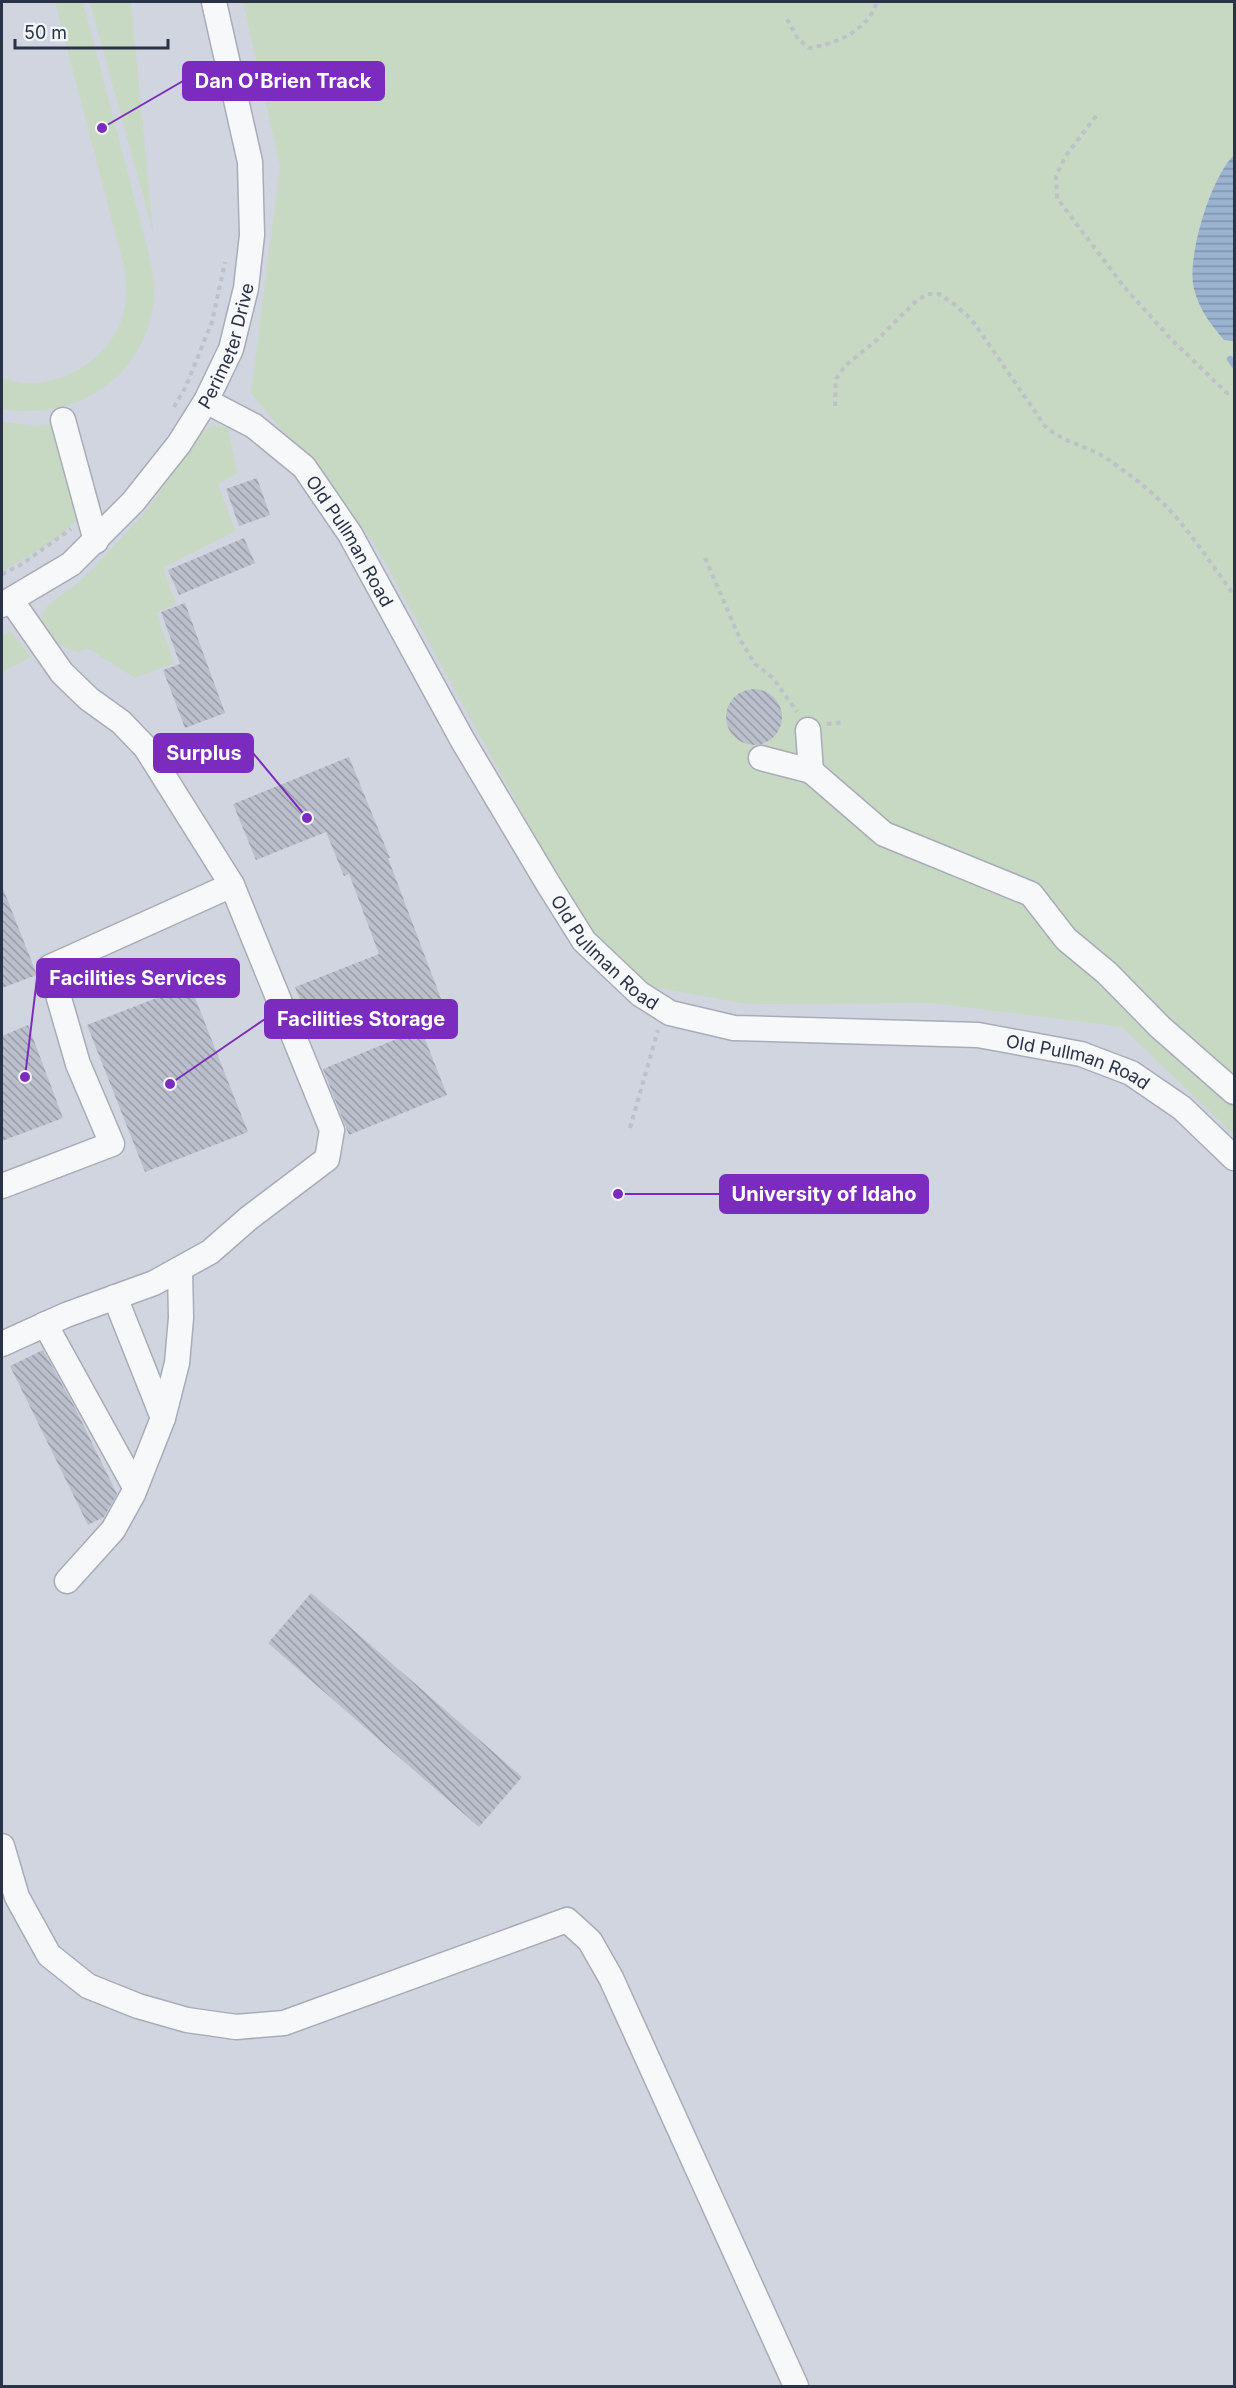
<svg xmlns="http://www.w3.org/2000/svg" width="1236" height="2388" viewBox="0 0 1236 2388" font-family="Inter,sans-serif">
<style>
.built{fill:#d1d5df}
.grass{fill:#c7d8c3}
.water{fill:url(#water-rules)}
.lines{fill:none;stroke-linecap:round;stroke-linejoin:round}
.stream{stroke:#9bb2d0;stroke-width:6}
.building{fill:url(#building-back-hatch)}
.minor-casing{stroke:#a7acb8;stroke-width:27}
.path{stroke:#bdc1c8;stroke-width:4;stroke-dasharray:4.5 4.5;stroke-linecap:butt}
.minor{stroke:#f7f8fa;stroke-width:24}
.labels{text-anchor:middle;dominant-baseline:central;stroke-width:6;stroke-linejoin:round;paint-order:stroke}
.street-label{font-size:18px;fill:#293247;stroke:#f3f6f9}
.leader{fill:none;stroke:#7b2cbf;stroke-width:2}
.callout-dot{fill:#7b2cbf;stroke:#f3f6f9;stroke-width:2}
.callout{fill:#7b2cbf;stroke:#7b2cbf;stroke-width:2}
.callout-label{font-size:20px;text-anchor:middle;font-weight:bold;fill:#fff}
</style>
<defs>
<pattern id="water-rules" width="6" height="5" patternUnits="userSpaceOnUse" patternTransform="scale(1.5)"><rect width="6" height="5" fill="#9bb2d0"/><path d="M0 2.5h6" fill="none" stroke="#7e91ab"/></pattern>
<pattern id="building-back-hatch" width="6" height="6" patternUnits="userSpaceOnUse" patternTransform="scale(1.5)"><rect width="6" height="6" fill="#babfcb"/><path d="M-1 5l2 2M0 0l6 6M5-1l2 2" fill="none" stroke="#979ca7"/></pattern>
</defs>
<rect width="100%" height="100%" fill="#e3e6ed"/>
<rect class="built" x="2" y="2" width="1232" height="2384"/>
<g class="grass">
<path d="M55 2H83L149 255C152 268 155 282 154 296 147 376 79 421 2 409V378C46 396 104 366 121 322 128 302 127 283 123 262Z"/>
<polygon points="90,2 131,2 153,232"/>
<polygon points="243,2 1234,2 1234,1135 1122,1027 932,1003 747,1004 649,986 582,922 375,544 251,393 280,166"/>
<polygon points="2,422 33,426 58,424 82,516 58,537 2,572"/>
<path d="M214 425 228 428 237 473 218 484 235 531 163 568 176 604 156 613 174 663 135 678 88 648 78 652C64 647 38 636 42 617 45 603 64 595 74 586 88 575 101 560 113 547 125 534 139 521 150 507 170 481 184 440 214 425Z"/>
<polygon points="11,632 31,657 2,672 2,635"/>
</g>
<path class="water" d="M1234 155V341L1224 340C1211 325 1199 309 1194 289 1186 257 1211 177 1234 155Z"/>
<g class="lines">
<polyline class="stream" points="1230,359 1234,365"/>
</g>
<g class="building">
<polygon points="257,478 270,515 239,526 226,489"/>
<polygon points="244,538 255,563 179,595 168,570"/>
<polygon points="185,603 225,713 185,728 163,670 180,664 161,612"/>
<circle cx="754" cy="717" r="28"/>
<polygon points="349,757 390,858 388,858 446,1012 406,1027 396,1001 314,1034 295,987 379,954 349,874 344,876 326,832 256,860 233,804"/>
<polygon points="2,886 37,975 2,988"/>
<polygon points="190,985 248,1132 145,1172 87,1025"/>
<polygon points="28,1025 63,1118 2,1141 2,1036"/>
<polygon points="421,1029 447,1095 349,1135 323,1069"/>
<polygon points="43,1350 75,1408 117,1494 104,1517 88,1525 10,1366"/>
<polygon points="311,1593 522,1777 479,1827 268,1643"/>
</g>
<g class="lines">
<g class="minor-casing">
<g id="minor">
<path id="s1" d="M206 401 254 426 304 467 350 534 463 741 547 882 584 941 640 994 670 1013 734 1028 978 1035 1081 1054 1131 1073 1182 1108 1234 1158"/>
<polyline points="63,420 96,541"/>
<path id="s2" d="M2 605 71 564 133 502 179 444 206 401 231 349 246 288 252 235 250 162 214 2"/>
<polyline points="808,730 811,771"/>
<polyline points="761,758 811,771 884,834 1031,894 1066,939 1107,973 1160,1027 1234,1092"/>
<polyline points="2,1186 112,1144 78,1064 50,967 232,885 146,748 121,722 89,699 62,673 11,600"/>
<polyline points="115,1297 163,1418"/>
<polyline points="45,1324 135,1487"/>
<polyline points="2,1344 66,1315 154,1283 210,1252 249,1218 327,1159 332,1130 232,885"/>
<polyline points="67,1581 113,1530 133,1494 163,1418 177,1363 181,1318 180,1269"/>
<polyline points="2,1846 17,1897 49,1955 88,1986 138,2006 187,2020 236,2027 284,2023 567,1920 590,1941 611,1978 796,2386"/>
</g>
</g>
<g class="path">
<path d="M787 19 798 39 809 48C837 44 868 30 877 2"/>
<polyline points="1096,116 1065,157 1056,176 1057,198 1125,288 1172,340 1227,393 1234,394"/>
<path d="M835 406 836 379 845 366 878 339 915 302 927 294H939L954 304 972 320 1045 426C1063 443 1089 446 1109 460 1133 477 1157 495 1176 517 1197 542 1215 569 1234 595"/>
<polyline points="174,407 186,386 212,322 225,262"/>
<polyline points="705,558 741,641 755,664 773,678 797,712"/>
<polyline points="2,574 22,564 71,529"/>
<polyline points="827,724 845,722"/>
<polyline points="630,1128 658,1030"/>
</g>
<use href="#minor" class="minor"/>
</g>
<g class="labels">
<g class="street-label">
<text stroke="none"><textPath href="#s2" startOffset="352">Perimeter Drive</textPath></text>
<text stroke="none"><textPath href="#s1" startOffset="206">Old Pullman Road</textPath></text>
<text stroke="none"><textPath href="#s1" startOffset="692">Old Pullman Road</textPath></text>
<text stroke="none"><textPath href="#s1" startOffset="1196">Old Pullman Road</textPath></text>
</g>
</g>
<path class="leader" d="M102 128L183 81M307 818L253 753M25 1077L37 978M170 1084L265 1019M618 1194L720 1194"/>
<g class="callout-dot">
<circle cx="102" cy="128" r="6"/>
<circle cx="307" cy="818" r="6"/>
<circle cx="25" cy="1077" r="6"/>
<circle cx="170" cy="1084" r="6"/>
<circle cx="618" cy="1194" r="6"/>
</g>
<g class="callout">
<rect x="183" y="62" width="201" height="38" rx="6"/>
<rect x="154" y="734" width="99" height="38" rx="6"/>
<rect x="37" y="959" width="202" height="38" rx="6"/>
<rect x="265" y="1000" width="192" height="38" rx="6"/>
<rect x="720" y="1175" width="208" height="38" rx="6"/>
</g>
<g class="callout-label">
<text x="283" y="88">Dan O'Brien Track</text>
<text x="204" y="760">Surplus</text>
<text x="138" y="985">Facilities Services</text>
<text x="361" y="1026">Facilities Storage</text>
<text x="824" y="1201">University of Idaho</text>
</g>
<rect width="1236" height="2388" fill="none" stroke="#293247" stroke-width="6"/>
<path d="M15 39v9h153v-9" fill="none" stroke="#293247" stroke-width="3"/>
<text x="24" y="39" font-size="18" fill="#293247" stroke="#f3f6f9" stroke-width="4.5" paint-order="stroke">50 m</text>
</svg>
